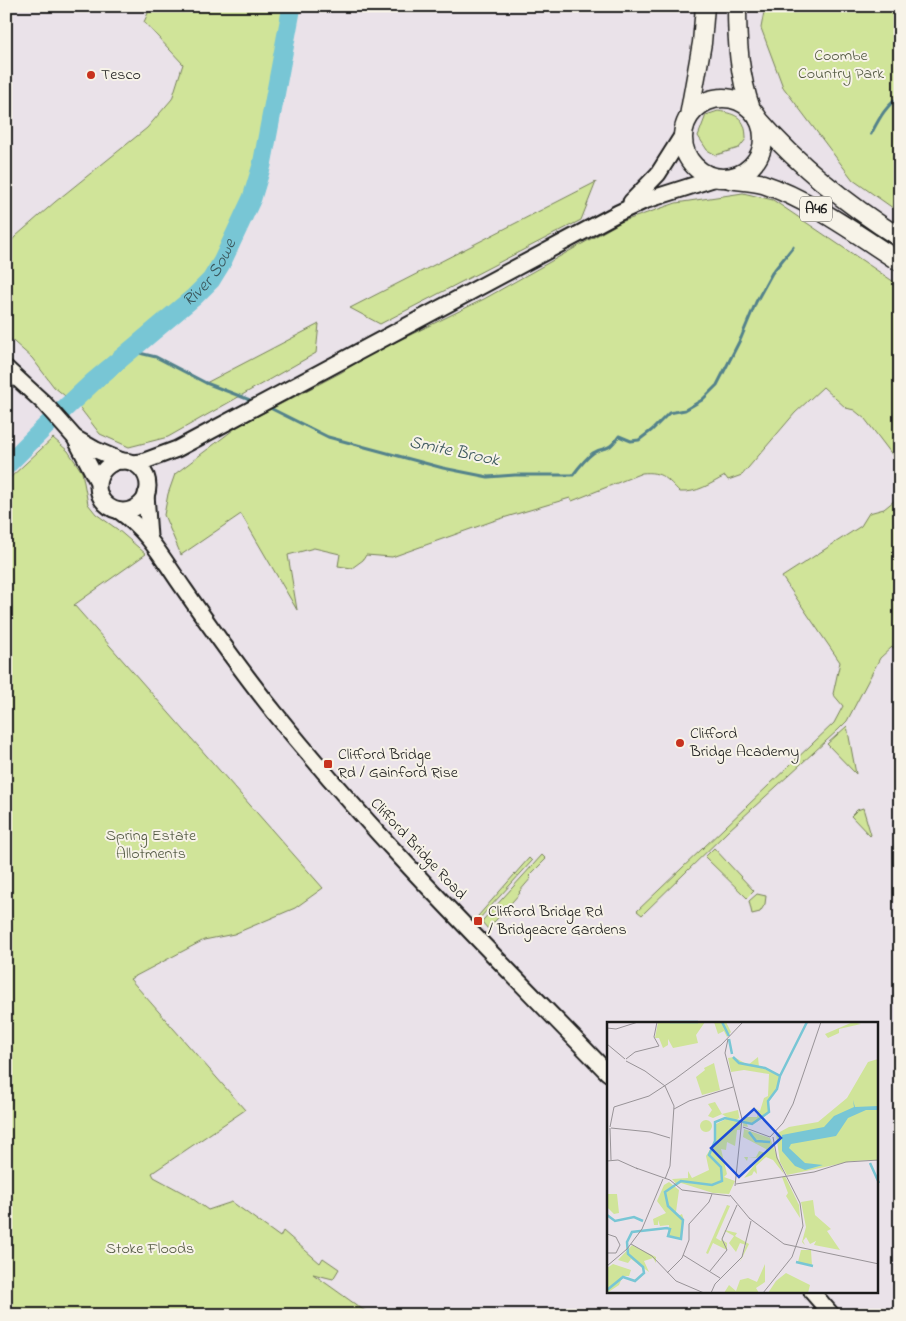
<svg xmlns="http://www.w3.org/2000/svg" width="906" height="1321" viewBox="0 0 906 1321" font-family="'Indie Flower',sans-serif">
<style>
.green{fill:#d0e499;stroke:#76805a}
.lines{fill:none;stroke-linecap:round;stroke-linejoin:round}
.stream{stroke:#53828b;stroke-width:3}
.river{stroke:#78c6d5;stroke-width:19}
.secondary-casing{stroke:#1c1c1c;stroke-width:19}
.trunk-casing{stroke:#1c1c1c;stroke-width:21}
.secondary{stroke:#f7f3e8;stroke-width:15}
.trunk{stroke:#f7f3e8;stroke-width:18}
.poi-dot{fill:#c8321e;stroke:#f7f3e8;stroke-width:2}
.labels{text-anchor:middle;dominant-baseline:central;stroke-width:4;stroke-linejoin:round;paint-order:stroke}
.shield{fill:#f7f3e8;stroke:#5e5c59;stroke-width:1}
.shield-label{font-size:15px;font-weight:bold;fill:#1c1c1c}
.park-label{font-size:16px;fill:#525842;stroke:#f7f3e8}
.poi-label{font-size:16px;fill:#1c1c1c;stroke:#f7f3e8;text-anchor:start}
.street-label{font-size:16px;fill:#1c1c1c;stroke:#f7f3e8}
.water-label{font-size:18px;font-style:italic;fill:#3c585d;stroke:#f7f3e8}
.inset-river{fill:none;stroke:#78c6d5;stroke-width:2.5}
.inset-road{fill:none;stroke:#989397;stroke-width:1}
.view{fill:#1d4ed8;fill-opacity:0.15;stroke:#1d4ed8;stroke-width:2.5}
.inset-edge{fill:none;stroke:#1c1c1c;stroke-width:2.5}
</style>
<rect width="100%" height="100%" fill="#eae2e9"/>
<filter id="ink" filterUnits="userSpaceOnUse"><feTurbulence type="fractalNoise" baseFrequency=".02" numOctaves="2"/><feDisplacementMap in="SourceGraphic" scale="10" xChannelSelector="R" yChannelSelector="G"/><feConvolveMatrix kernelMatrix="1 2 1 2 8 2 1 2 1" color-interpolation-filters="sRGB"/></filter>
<g filter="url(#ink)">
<g class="green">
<polygon points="142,6 299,6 274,135 258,205 211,280 132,351 156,357 206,383 319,324 316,353 168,437 129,447 100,434 80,408 54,387 32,358 6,335 6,247 16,236 55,202 147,128 172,99 183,64 144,22 148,13"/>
<polygon points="765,6 900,6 900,213 853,180 783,87 761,28"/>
<path d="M718 111C737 114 746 118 746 139L739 148 716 155 707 150 698 136 706 115Z"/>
<polygon points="596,182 581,220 380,324 350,308"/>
<path d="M743 193 773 200 900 286V465L865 419 854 410 846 408 823 387 795 413 742 475 728 480 725 476C710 484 697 493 680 492 667 479 662 471 642 473L572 501 570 498 493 521 392 557 366 555 363 560 352 568 338 566 340 554 314 548 288 555 297 610 241 514 181 555 164 515 168 494 175 474 237 427 342 372 367 356 484 299 621 222 676 203Z"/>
<polygon points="53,438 68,451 82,472 88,504 96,514 117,529 146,554 74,605 323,888 295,908 234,934 204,940 130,979 245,1110 152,1173 154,1177 189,1196 208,1210 232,1202 280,1237 283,1231 320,1263 323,1258 339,1269 333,1279 313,1274 362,1309 373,1315 6,1315 6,479 11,477"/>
<polygon points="900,496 900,651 892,647 880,658 847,721 838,730 728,831 642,915 637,911 834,723 843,706 833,694 840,662 782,577 861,526 869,513 884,509"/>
<polygon points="847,726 856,774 827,744"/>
<polygon points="863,808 871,835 870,836 851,816 857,810"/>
<polygon points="714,848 754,891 747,898 705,857"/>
<polygon points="542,855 546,859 529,876 531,878 519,892 520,893 488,929 482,922 483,920"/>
<polygon points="529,858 532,861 479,919 478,916"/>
<polygon points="757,894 766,896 765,904 760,912 752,914 749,901"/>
</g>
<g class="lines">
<g class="stream">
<path d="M871 134C879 119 885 106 900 97"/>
<polyline points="131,351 156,357 206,383 255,402"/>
<path d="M268 407 328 437 443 468 488 477 515 475H573C579 467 585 459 593 453 607 445 607 453 619 436L631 441 639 440 652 430 669 413 685 410 702 400 717 385 741 338 756 302 772 273 793 247"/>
</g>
<path class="river" id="s1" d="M6 466 46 426 94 381 194 297 211 280 222 262 252 198 262 165 292 6"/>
<g class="secondary-casing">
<g id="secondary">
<polyline points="631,202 658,174 682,136"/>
<polyline points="6,368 44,403 75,438 98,482"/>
<polyline points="75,438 96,450 122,461"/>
<circle cx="123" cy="486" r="25"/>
<polyline points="133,463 142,462 177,449 618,213 644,201 716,178"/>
<polyline points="146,494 149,537"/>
<path d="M119 511C150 533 162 558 184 589 213 631 243 673 275 713 377 840 495 956 608 1073"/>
<polyline points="812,1292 832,1315"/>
</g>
</g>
<g class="trunk-casing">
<g id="trunk">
<path d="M737 6C737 42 739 75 751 109"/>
<circle cx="723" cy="138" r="40"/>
<polyline points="689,116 702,43 705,6"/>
<path d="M759 120C799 166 848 205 900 238"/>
<path d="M729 179C740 181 752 181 763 184 809 199 858 235 900 262"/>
</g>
</g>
<use href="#secondary" class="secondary"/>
<use href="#trunk" class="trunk"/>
</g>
</g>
<g class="poi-dot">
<circle cx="91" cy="75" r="5"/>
<circle cx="680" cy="743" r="5"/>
<rect x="323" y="759" width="10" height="10" rx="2.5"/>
<rect x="473" y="916" width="10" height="10" rx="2.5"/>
</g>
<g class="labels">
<rect class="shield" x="800" y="196.5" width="32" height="25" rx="4"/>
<g class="shield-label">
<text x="816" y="209">A46</text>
</g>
<g class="park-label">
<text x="841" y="56">Coombe<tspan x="841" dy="18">Country Park</tspan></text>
<text x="151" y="836">Spring Estate<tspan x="151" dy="18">Allotments</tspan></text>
<text x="150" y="1249">Stoke Floods</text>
</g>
<g class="poi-label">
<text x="101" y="75">Tesco</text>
<text x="690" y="734">Clifford<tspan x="690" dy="18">Bridge Academy</tspan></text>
<text x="338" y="755">Clifford Bridge<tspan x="338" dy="18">Rd / Gainford Rise</tspan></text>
<text x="488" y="912">Clifford Bridge Rd<tspan x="488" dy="18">/ Bridgeacre Gardens</tspan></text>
</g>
<g class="street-label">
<text transform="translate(418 849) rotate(47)">Clifford Bridge Road</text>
</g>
<g class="water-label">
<text stroke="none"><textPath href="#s1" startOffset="282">River Sowe</textPath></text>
<text transform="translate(454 452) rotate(12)">Smite Brook</text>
</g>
</g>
<g transform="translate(607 1022)">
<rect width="271" height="271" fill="#eae2e9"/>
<path d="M51 0 64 1 98 0 89 13 91 21 66 26 61 17V23L56 26 52 16H48ZM107 0H119L124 10 120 15 117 9 111 12ZM246 0 254 2 232 7V11L221 16 218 12ZM127 35 141 43 151 35 152 45 174 53 170 67 161 80V92L148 101 140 102 141 105 136 104 137 95H150L151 89 146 85 153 89 157 76 161 74 162 52 137 48 124 50 121 36ZM271 37V138L246 139 180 153 173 140 169 112 182 105 211 100 240 76 261 40ZM107 41 113 68 95 73 89 55 98 48 97 46ZM108 80 115 92 131 88 133 100 132 96 129 98 134 102 133 108H130L128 124 120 120 119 128 114 127 120 152 117 155 128 159 122 172 106 171 74 161 70 163 65 157 81 156V149L85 156 102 148 99 134 109 118 107 103 121 96 115 92 106 96 101 94 105 88 101 82ZM93 104a6 6 0 1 1 12 0a6 6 0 1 1-12 0ZM137 107 163 116 177 152 166 138 159 135 149 144 150 152 147 149 145 153 137 156 153 136 141 135 140 139 137 135H149L152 129 159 131V127L136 115ZM178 154 192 183 193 196 179 174 181 171 175 155ZM62 160 72 168 69 190 71 194 75 192 77 198 73 217 61 214 62 203 53 204 51 198V203H47L46 197 59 191 50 179 57 163ZM0 172H10L12 191 7 192 0 185ZM206 178 208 193 224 207 220 209 233 228 207 223 209 219 203 222 199 215 196 219 198 223 195 220 199 205 194 180ZM120 183 123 184 109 216 114 219 118 208 130 211 128 214 142 222 133 240 139 223 133 221 129 230 122 221 127 214 118 209 115 218 120 221V228L106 221 101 232 99 231ZM25 223 49 235V241L46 236 37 239 42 250 24 237 21 241 11 238ZM194 228H204L205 244 191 240ZM6 242 24 248 22 254H16L12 263 0 271V246ZM158 242V260L149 266 152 271H117L122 263 129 269 133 258 141 256 150 260ZM179 251 203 263 201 271H161L169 259Z" fill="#d0e499"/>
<path d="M246 78 248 85 271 84V88H259L241 96 229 114 184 122 182 126 198 141 216 143 198 148 188 144 175 129V113L217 105 227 94 247 85Z" fill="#78c6d5"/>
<path class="inset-river" d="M63 0H91M115 0 122 14M122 17 125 32M173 54 200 0M142 110 149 119 163 120M263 141 272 161M0 193 8 199 27 195 36 199M189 240 206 244M0 268 16 255 28 259 37 251 36 245 21 232 20 220 25 210 60 206 63 207 61 214 74 217 76 198 61 184 58 170 74 159 105 163 115 159 114 145 102 133 108 119V100L118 96 145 102 162 90 161 79 170 67 173 54 158 46 132 41 126 35"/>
<path class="inset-road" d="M0 6 9 7 31 0M121 17 118 31 135 97 128 164M0 22 18 37M19 37 28 30 52 24 47 15 50 0M19 39 38 49M38 49 58 64 67 84 63 144 58 157M67 87 82 79 126 65M3 105 7 85 42 74 68 57 114 23 136 0M136 105 163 115M3 106 4 138M4 106 43 110 63 116M163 115 176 101 186 82 214 0M0 139 11 138 31 147M29 146 63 158 75 168 123 174M129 162 207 150 239 140 272 138M123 173 143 197M142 196 177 222M0 212 9 215 13 223 9 231H1M24 222 45 234 69 259 97 271M177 222 272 242M76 233 113 256M0 244 20 227 35 207 56 157M103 249 120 228 115 217 130 183M60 251 75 236 82 218V202L102 180 105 172M104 271 108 262 135 235 144 199M156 271 185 235 196 204 193 181 170 136 166 115"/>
<path class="view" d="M147 87 174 116 132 155 104 126Z"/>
<rect width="271" height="271" class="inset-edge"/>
</g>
<rect width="906" height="1321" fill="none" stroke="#f7f3e8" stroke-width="25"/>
<rect x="12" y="12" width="881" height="1296" fill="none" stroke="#1c1c1c" stroke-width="2" filter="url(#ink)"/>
</svg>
